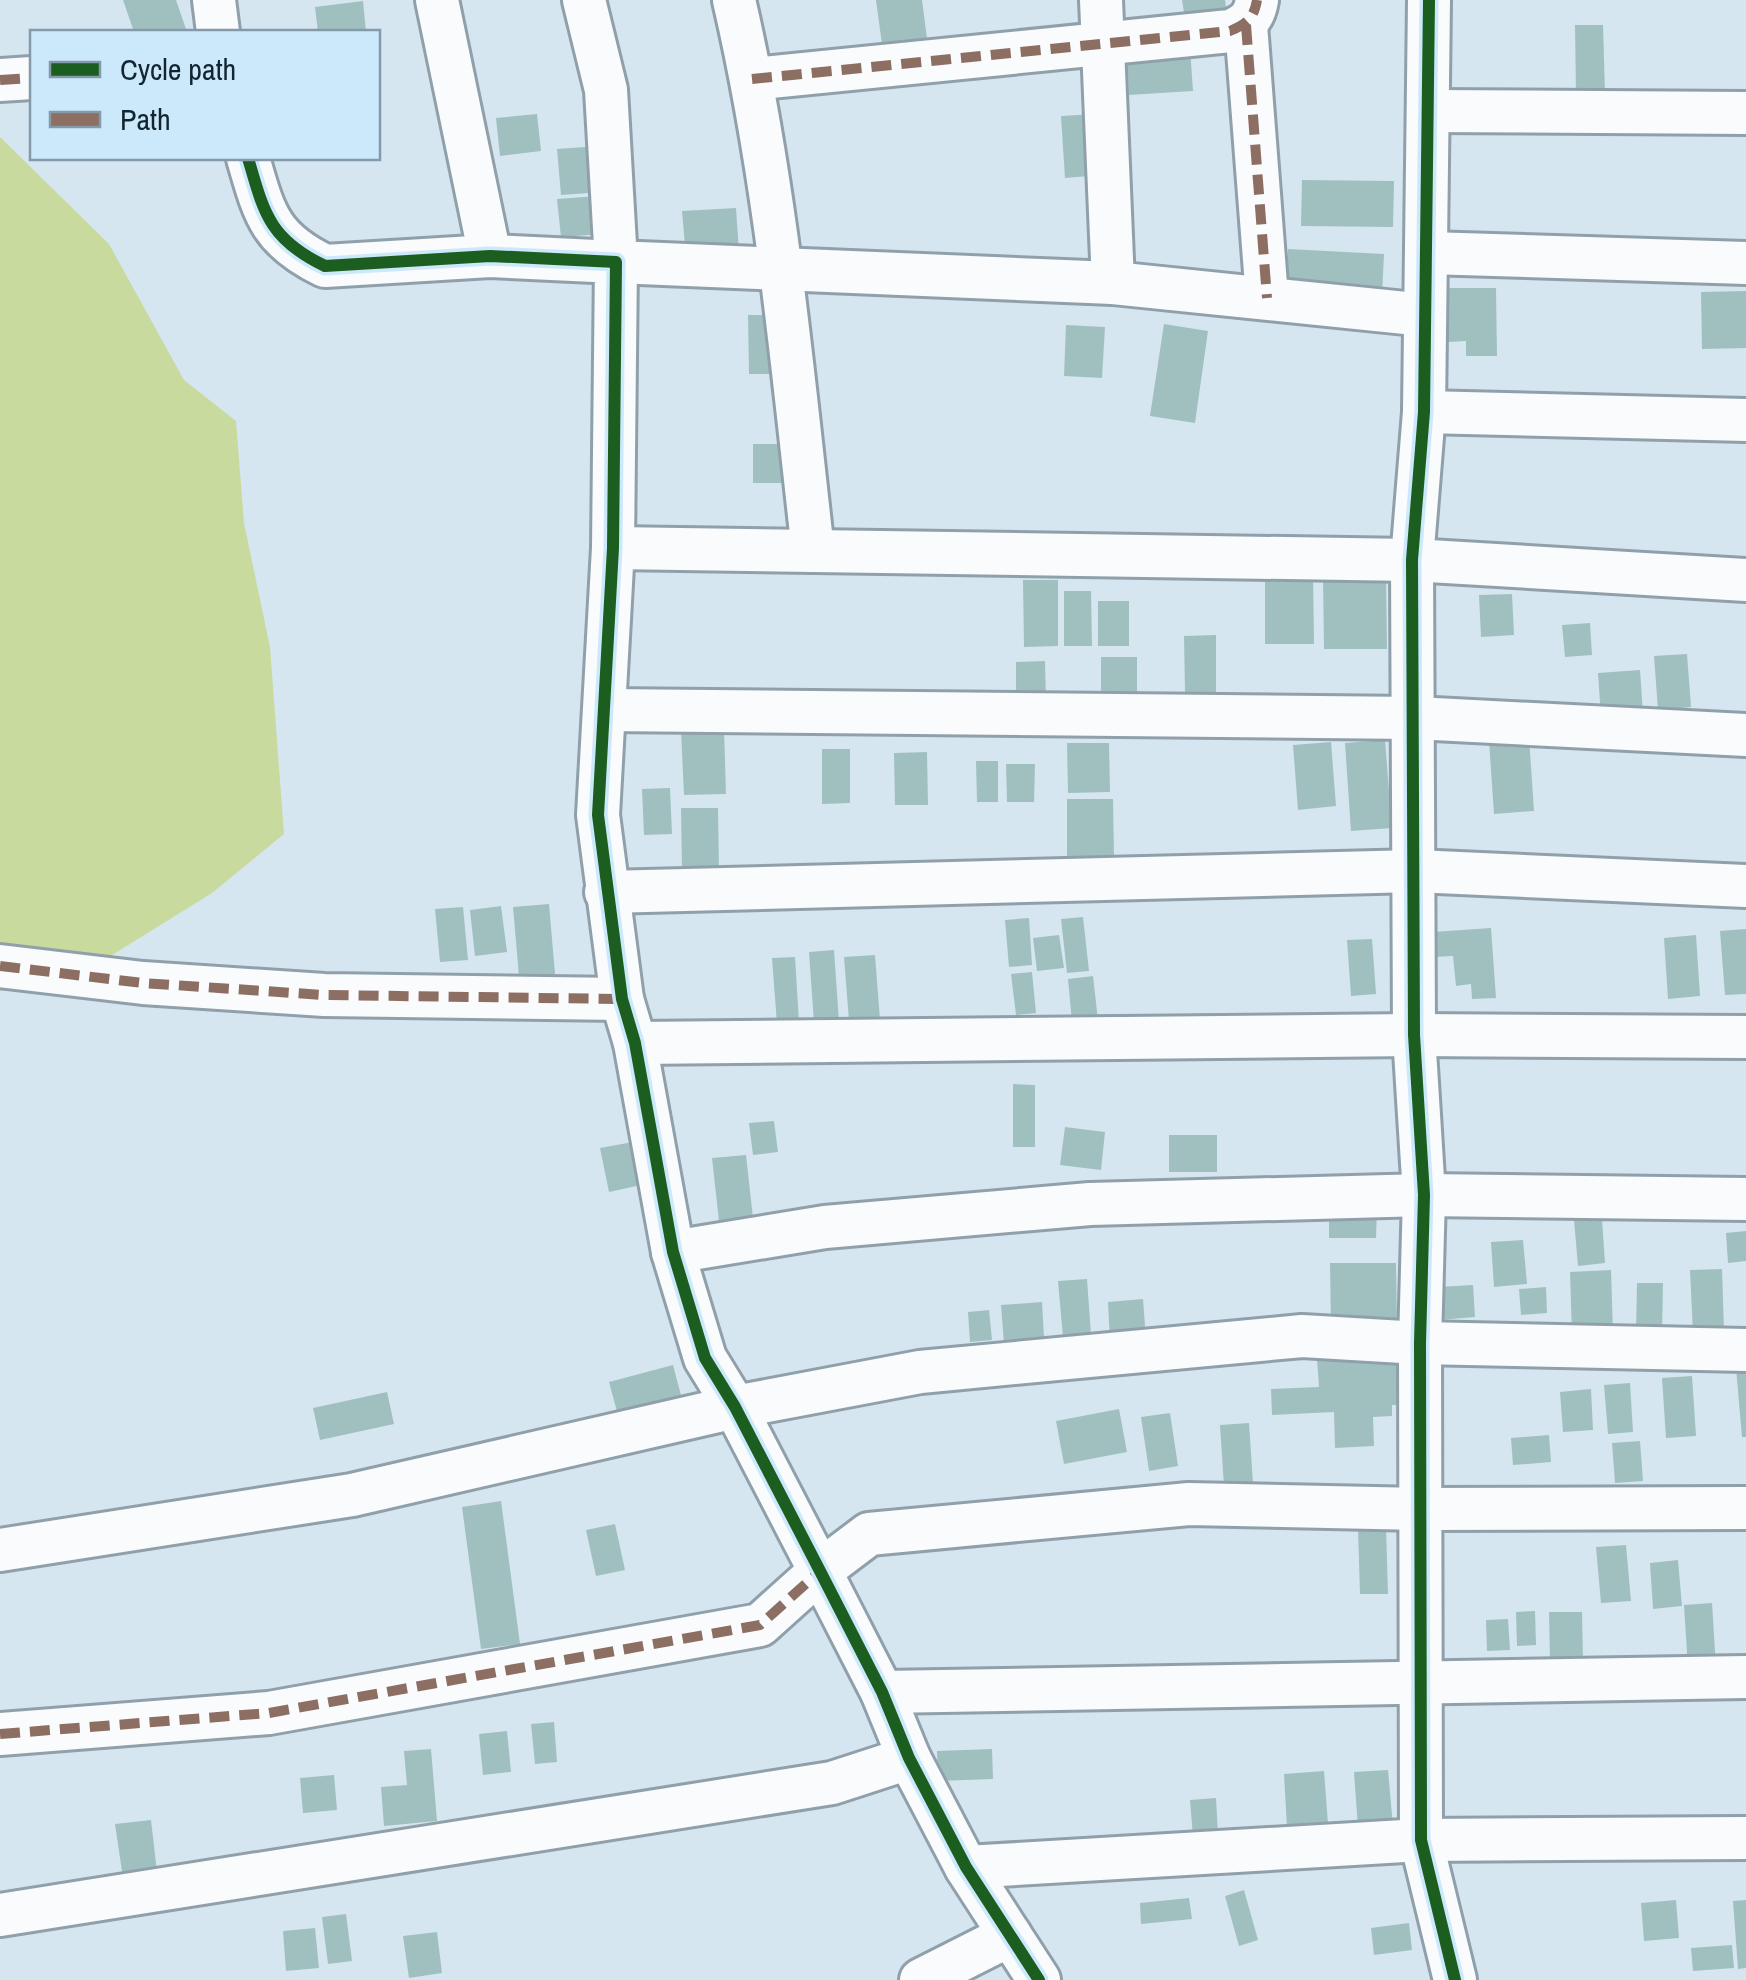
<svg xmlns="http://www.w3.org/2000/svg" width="1746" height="1980" viewBox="0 0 1746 1980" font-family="'Archivo Narrow',sans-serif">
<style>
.green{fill:#c9da9f}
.building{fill:#a0c0c0}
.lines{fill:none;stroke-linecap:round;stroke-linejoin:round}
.minor-casing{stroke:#90a0aa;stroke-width:48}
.minor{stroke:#f9fbfd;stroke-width:42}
.quiet{stroke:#8d6e63;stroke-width:10;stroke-dasharray:20 10;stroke-linecap:butt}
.cycleway-casing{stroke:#cce8fb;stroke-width:19}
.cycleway{stroke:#1b5e20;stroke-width:12}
</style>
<rect width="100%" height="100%" fill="#d6e6f0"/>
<polygon class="green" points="0,137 109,244 184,380 236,421 244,523 270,647 284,834 212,893 80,975 0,991"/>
<g class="building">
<polygon points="123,0 176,0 187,32 134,32"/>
<polygon points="876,0 922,0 928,46 883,52"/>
<polygon points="1182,0 1225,0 1228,19 1186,25"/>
<polygon points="363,1 366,32 318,32 315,7"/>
<polygon points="1575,25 1603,25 1605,94 1576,95"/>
<polygon points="1190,48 1193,91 1129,95 1127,52"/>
<polygon points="537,114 541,151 500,156 496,118"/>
<polygon points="1096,114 1101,175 1065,178 1061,116"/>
<polygon points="599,146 603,192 561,195 557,149"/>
<polygon points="1302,180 1394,181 1393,227 1301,226"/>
<polygon points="598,196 602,234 561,237 557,199"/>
<polygon points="736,208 739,252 686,257 682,211"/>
<polygon points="1288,249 1384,254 1382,296 1287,292"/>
<polygon points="1447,288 1496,288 1497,356 1466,356 1466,341 1448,342"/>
<polygon points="1746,291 1746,348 1702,349 1701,292"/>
<polygon points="748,315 784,315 784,374 749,374"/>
<polygon points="1164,324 1208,331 1195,423 1150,416"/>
<polygon points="1066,325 1105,327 1102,378 1064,376"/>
<rect x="753" y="444" width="48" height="39"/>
<polygon points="1313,571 1314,644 1265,644 1265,572"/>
<polygon points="1386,575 1387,649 1324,649 1323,576"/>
<polygon points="1023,580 1058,580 1058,646 1024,647"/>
<polygon points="1064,591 1091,591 1092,646 1064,646"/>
<polygon points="1512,594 1514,635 1481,637 1479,595"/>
<rect x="1098" y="601" width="31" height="45"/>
<polygon points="1590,623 1592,655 1565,657 1562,625"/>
<polygon points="1216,635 1216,692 1185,692 1184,636"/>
<polygon points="1687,654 1691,707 1658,710 1654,656"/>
<polygon points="1101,657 1137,657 1137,712 1101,713"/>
<polygon points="1045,661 1046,702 1016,701 1016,662"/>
<polygon points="1640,670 1643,714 1601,717 1598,673"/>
<polygon points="724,729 726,794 684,795 681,731"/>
<polygon points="1529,737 1534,811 1494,814 1489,740"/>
<polygon points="1385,740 1392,828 1351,831 1345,743"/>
<polygon points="1331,742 1336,806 1298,810 1293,745"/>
<polygon points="1067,743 1109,743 1110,792 1068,793"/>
<polygon points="822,749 850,749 850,803 822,804"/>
<polygon points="927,752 928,805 895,805 894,753"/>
<polygon points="976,761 998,761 998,802 977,802"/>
<polygon points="1006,764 1035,764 1034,802 1007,802"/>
<polygon points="670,788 672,834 644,835 642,789"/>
<polygon points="1067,799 1113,799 1114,858 1067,859"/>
<polygon points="681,808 718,808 719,872 682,872"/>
<polygon points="549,904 555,974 519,976 513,907"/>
<polygon points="501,906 507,952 475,956 470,910"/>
<polygon points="463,907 468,960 440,962 435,909"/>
<polygon points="1083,917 1089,971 1067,973 1061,919"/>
<polygon points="1029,918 1032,965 1009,967 1005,920"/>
<polygon points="1491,928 1496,998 1472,999 1471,984 1456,986 1453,956 1435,957 1433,932"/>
<polygon points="1746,929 1746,994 1725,995 1720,931"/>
<polygon points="1059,935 1064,968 1037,971 1033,938"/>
<polygon points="1696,935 1700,996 1668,999 1664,938"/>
<polygon points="1372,939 1376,994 1351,996 1347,940"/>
<polygon points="834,950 839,1022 814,1023 809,952"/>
<polygon points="875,955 880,1020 849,1021 844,957"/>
<polygon points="795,957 799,1022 777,1024 772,958"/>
<polygon points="1032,972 1036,1013 1016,1015 1011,974"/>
<polygon points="1093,976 1098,1020 1072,1022 1068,979"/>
<polygon points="1013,1084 1035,1085 1035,1147 1013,1147"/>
<polygon points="774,1121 778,1152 753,1155 749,1123"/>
<polygon points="1065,1127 1105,1132 1101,1170 1060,1165"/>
<rect x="1169" y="1135" width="48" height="37"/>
<polygon points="633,1142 641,1185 609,1192 600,1148"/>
<polygon points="746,1155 753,1218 719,1221 712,1158"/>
<polygon points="1601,1205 1605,1263 1578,1266 1573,1208"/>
<polygon points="1329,1206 1377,1207 1376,1238 1329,1238"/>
<polygon points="1746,1231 1746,1261 1728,1263 1726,1233"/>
<polygon points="1523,1240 1527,1284 1494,1287 1491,1242"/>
<polygon points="1330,1263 1396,1263 1397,1326 1331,1327"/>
<polygon points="1722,1269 1724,1332 1693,1334 1690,1270"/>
<polygon points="1611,1270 1613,1333 1572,1334 1570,1272"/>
<polygon points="1087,1279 1091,1335 1063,1337 1058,1281"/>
<polygon points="1637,1283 1663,1283 1662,1333 1636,1333"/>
<polygon points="1473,1285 1475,1317 1439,1320 1437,1287"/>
<polygon points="1546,1287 1547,1313 1521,1315 1519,1289"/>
<polygon points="1143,1299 1146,1340 1110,1342 1108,1302"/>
<polygon points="1042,1302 1045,1355 1005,1357 1001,1305"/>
<polygon points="989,1310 992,1340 970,1342 968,1312"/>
<polygon points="1398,1347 1401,1405 1392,1405 1392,1416 1373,1417 1374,1446 1335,1448 1334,1412 1272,1415 1271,1389 1319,1387 1317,1359 1359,1356"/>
<polygon points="673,1365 683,1403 619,1419 609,1382"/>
<polygon points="1746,1367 1746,1437 1742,1437 1736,1368"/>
<polygon points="1692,1376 1696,1436 1666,1438 1662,1378"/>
<polygon points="1630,1383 1633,1432 1608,1434 1604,1385"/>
<polygon points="1591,1389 1593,1430 1563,1432 1560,1392"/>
<polygon points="387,1392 394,1424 320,1440 313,1408"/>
<polygon points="1119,1409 1127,1452 1064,1464 1056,1421"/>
<polygon points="1170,1413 1178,1466 1149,1471 1141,1417"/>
<polygon points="1249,1423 1253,1484 1224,1486 1220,1425"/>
<polygon points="1549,1435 1551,1462 1513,1465 1511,1438"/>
<polygon points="1640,1441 1643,1481 1615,1483 1612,1443"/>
<polygon points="501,1501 520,1644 481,1649 462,1507"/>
<polygon points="615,1524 625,1570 596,1576 586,1530"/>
<polygon points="1386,1527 1388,1594 1360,1594 1358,1528"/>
<polygon points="1626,1545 1631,1601 1601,1603 1596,1547"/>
<polygon points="1678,1560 1682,1606 1653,1609 1650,1563"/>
<polygon points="1712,1603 1716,1667 1688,1668 1684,1605"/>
<polygon points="1535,1611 1536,1645 1517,1646 1516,1612"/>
<polygon points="1549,1612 1582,1612 1583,1661 1550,1661"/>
<polygon points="1508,1619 1510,1650 1487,1651 1486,1620"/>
<polygon points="554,1722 557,1762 535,1764 531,1724"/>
<polygon points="507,1731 511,1772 483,1775 479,1734"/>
<polygon points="431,1749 437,1821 384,1826 381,1787 407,1785 404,1751"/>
<polygon points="992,1749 993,1779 938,1781 937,1751"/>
<polygon points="1388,1770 1393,1826 1358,1828 1354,1772"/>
<polygon points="1324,1771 1328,1824 1287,1827 1284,1774"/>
<polygon points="334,1775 337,1810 303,1813 300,1778"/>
<polygon points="1216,1798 1218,1835 1193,1837 1190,1800"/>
<polygon points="151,1820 158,1881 124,1885 115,1824"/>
<polygon points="1244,1890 1258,1940 1239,1946 1225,1896"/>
<polygon points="1189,1898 1192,1919 1141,1924 1140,1903"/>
<polygon points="1676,1900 1679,1938 1644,1941 1641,1903"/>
<polygon points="1746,1900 1746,1968 1738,1969 1733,1901"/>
<polygon points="346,1914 352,1961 328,1964 322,1917"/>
<polygon points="1409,1923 1412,1950 1374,1955 1371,1928"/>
<polygon points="315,1928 319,1968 286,1971 283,1931"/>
<polygon points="437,1932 442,1973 409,1978 403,1936"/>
<polygon points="1732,1945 1734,1968 1693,1971 1691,1948"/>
</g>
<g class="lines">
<g class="minor-casing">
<g id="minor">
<polyline points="214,0 218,32"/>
<polyline points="437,0 490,256"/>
<polyline points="584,0 606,90 616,262 1113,283 1425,315"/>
<path d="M734 0C776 181 792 367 813 551"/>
<polyline points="1101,0 1113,283"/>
<polyline points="1429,0 1424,412 1412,560 1414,1035 1424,1195 1420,1343 1421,1840 1455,1980"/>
<polyline points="1246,25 1267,298"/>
<path d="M752 79 1230 31C1247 24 1254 18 1257 0"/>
<polyline points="0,80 32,78"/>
<polyline points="1428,111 1746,113"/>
<path d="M248 158C264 213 269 239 325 266L490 256 616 262 613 548 598 815 622 999 635 1043 673 1252 705 1358 735 1407 820 1571 882 1692 909 1758 966 1867 1039 1980"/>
<polyline points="1428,253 1746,263"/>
<polyline points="1424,412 1746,420"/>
<polyline points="613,548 1412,560 1746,580"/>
<polyline points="605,710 1415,718 1746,735"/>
<polyline points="606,892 1415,871 1746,886"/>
<polyline points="0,966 143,983 324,995 622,999"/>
<polyline points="635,1043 1414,1035 1746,1037"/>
<polyline points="673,1252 825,1227 1090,1204 1424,1195 1746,1199"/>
<polyline points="0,1550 352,1495 735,1407 920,1372 1302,1336 1420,1343 1746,1350"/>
<polyline points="882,1692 1746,1677"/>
<polyline points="0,1734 269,1713 760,1625 820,1571 869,1534 1189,1504 1421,1509 1746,1508"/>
<polyline points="966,1867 1421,1840 1746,1838"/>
<polyline points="0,1915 832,1783 909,1758"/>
<polyline points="921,1980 1010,1935"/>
</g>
</g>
<use href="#minor" class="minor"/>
<g class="quiet">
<polyline points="1246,25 1267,298"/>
<path d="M752 79 1230 31C1247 24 1254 18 1257 0"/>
<polyline points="0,80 32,78"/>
<polyline points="0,966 143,983 324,995 622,999"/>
<polyline points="0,1734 269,1713 760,1625 820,1571"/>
</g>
<g class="cycleway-casing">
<g id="cycleway">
<polyline points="1429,0 1424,412 1412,560 1414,1035 1424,1195 1420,1343 1421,1840 1455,1980"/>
<path d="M248 158C264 213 269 239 325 266L490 256 616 262 613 548 598 815 622 999 635 1043 673 1252 705 1358 735 1407 820 1571 882 1692 909 1758 966 1867 1039 1980"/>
</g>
</g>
<use href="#cycleway" class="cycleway"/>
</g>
<rect x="30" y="30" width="350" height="130" fill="#cce8fb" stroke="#829aaa" stroke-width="2.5"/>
<rect x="50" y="62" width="50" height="15" fill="#1b5e20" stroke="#829aaa" stroke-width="2.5"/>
<text x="120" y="80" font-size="30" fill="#122530">Cycle path</text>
<rect x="50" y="112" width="50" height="15" fill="#8d6e63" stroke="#829aaa" stroke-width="2.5"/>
<text x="120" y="130" font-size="30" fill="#122530">Path</text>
</svg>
